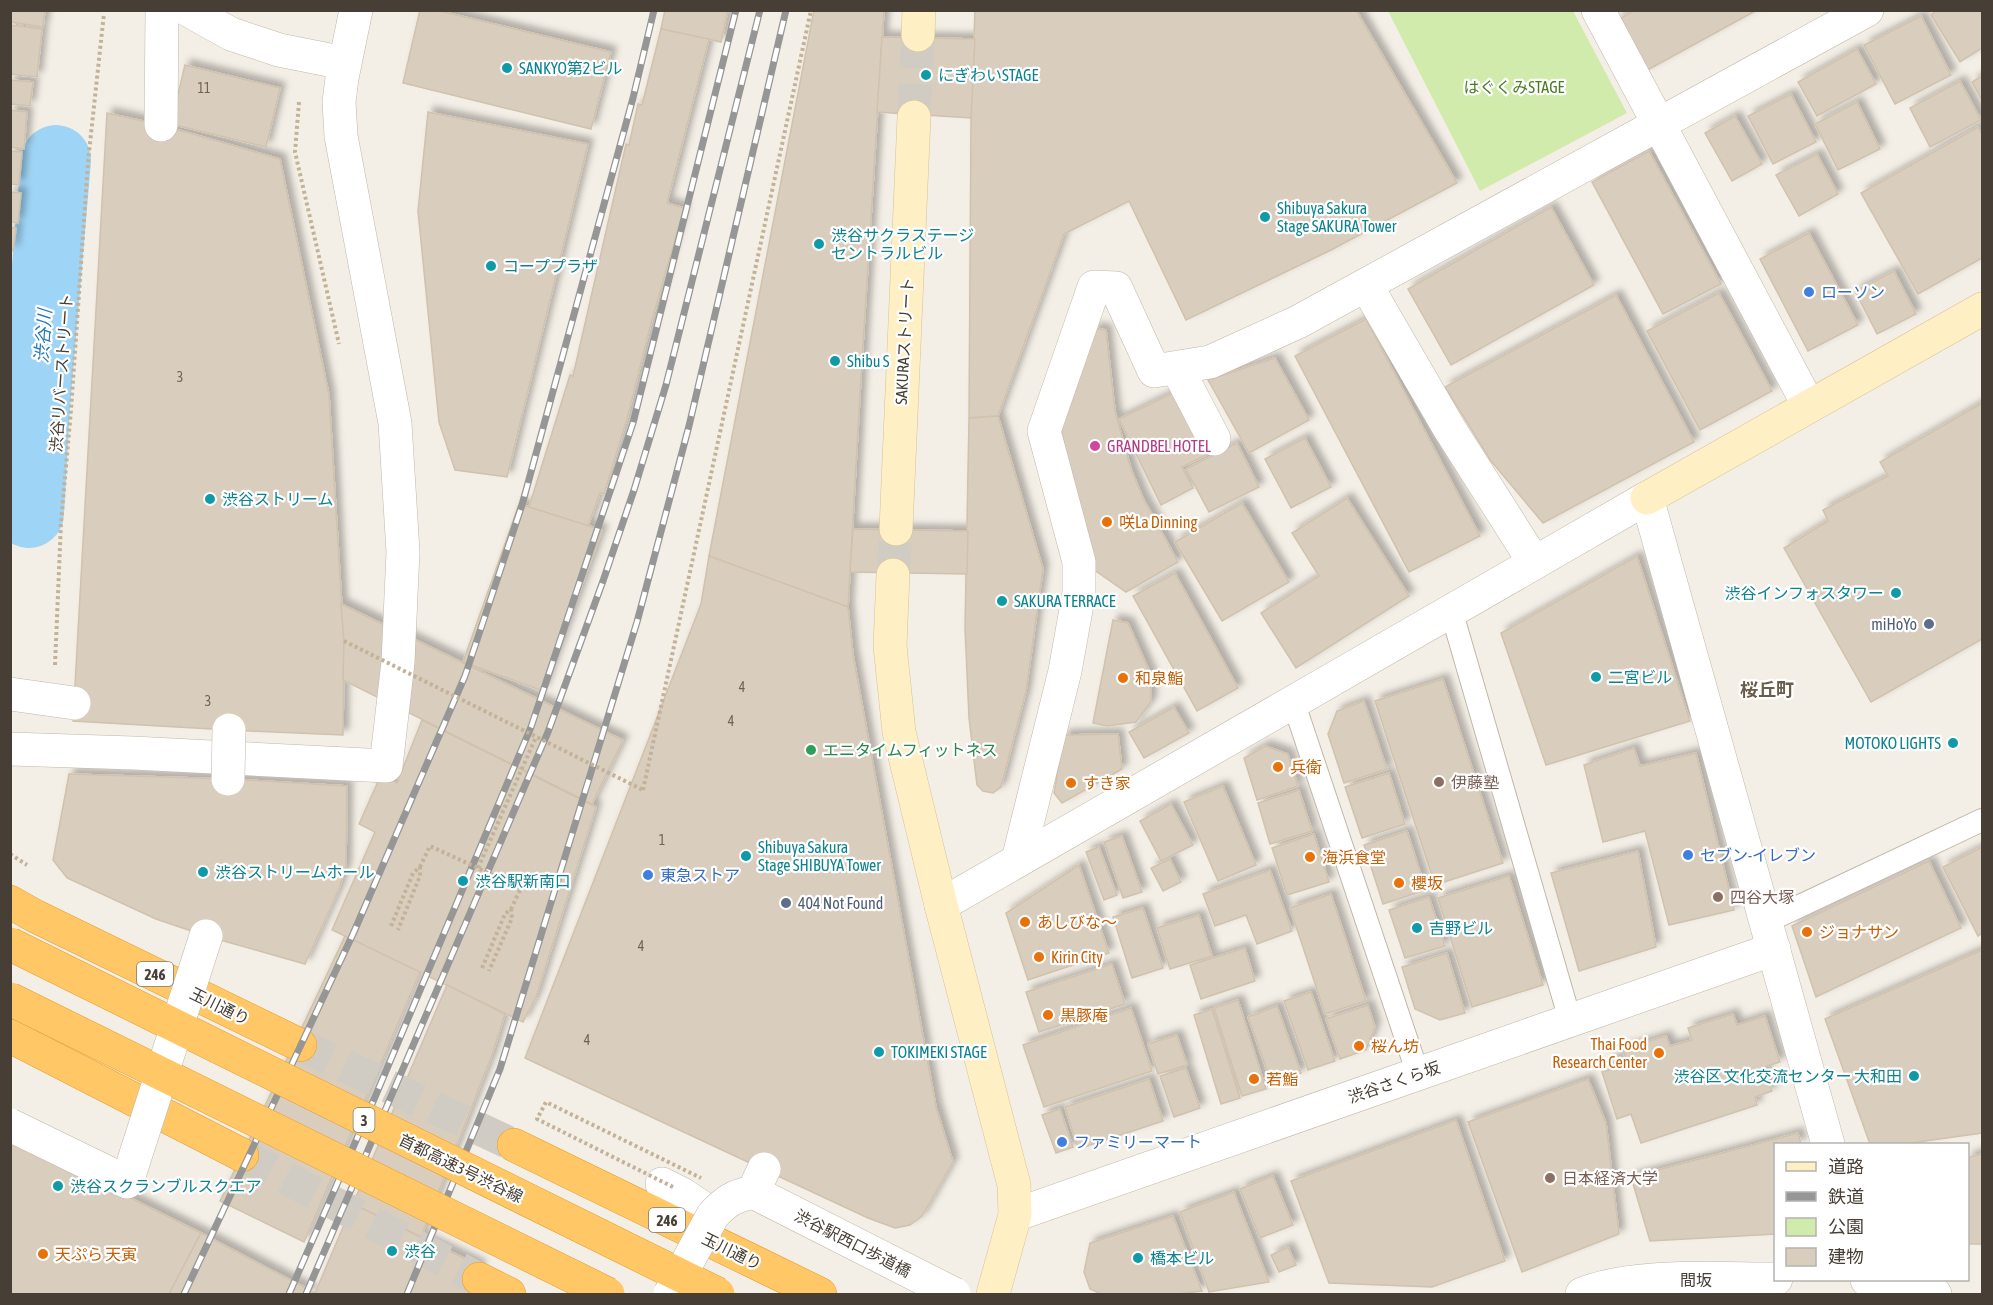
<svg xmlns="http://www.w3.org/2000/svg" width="1993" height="1305" viewBox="0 0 1993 1305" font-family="'Asap Condensed','Noto Sans JP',sans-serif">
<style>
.green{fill:#d1ebac}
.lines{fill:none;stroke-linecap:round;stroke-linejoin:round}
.river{stroke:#9ed4f5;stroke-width:70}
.building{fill:#d9cdbd;stroke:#d1c2ad;stroke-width:1.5;filter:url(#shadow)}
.secondary-tunnel{stroke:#d1ccc3;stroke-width:33;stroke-dasharray:33 16;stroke-linecap:butt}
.highway-tunnel{stroke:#d1ccc3;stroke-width:33;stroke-dasharray:33 16;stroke-linecap:butt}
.lane-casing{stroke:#c0b7a8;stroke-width:24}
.street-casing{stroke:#c0b7a8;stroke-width:34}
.secondary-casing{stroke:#d7c393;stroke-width:34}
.highway-casing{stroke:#e79c2d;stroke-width:34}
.path{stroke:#c3b298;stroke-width:4;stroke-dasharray:3 3;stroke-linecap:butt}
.lane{stroke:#fff;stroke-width:22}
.street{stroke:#fff;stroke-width:33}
.secondary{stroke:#ffefc5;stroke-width:33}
.highway{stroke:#ffc766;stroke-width:33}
.rail-casing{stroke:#969696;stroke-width:7}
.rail{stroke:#fff;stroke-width:4.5;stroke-dasharray:14;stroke-linecap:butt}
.street-bridge-casing{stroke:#c0b7a8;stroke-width:34;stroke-linecap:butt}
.highway-bridge-casing{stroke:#e79c2d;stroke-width:34;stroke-linecap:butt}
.path-bridge{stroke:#c3b298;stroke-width:4;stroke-dasharray:3 3;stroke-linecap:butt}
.street-bridge{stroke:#fff;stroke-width:33}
.highway-bridge{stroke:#ffc766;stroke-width:33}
.culture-dot{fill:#0f9aa8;stroke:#fff;stroke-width:2}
.shop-dot{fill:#3f7fe0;stroke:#fff;stroke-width:2}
.hotel-dot{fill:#d1479c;stroke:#fff;stroke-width:2}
.food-dot{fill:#e8710a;stroke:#fff;stroke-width:2}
.service-dot{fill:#5c6f8a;stroke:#fff;stroke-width:2}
.leisure-dot{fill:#2e9e5b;stroke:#fff;stroke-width:2}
.education-dot{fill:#8d6e63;stroke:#fff;stroke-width:2}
.labels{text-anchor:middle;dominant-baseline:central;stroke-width:4.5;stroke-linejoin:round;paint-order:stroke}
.number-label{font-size:14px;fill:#6c6257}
.shield{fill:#fff;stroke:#7e7972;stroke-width:1.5}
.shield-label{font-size:15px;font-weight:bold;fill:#473f35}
.culture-label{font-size:16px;fill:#0d838f;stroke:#fff;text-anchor:start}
.park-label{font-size:16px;fill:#497d24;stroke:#fff}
.shop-label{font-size:16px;fill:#366cbe;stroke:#fff;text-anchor:start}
.street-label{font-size:16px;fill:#473f35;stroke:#fff}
.hotel-label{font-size:16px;fill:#b23c85;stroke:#fff;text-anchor:start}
.food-label{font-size:16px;fill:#c56008;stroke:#fff;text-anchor:start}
.service-label{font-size:16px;fill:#4e5e75;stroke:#fff;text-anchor:end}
.leisure-label{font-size:16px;fill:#27864d;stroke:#fff;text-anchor:start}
.education-label{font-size:16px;fill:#785e54;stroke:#fff;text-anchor:start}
.water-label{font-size:18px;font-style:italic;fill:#267bb2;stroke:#fff}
.neighbourhood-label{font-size:18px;font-weight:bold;fill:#6b5d4b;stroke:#fff}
</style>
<defs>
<filter id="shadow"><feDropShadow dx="5.5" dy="-5.5" stdDeviation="3" flood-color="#0004"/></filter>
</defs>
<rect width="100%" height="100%" fill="#f4efe6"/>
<polygon class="green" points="1388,11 1573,11 1627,113 1480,191"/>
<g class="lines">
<polyline class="river" points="29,513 35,406 56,160"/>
</g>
<g class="building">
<polygon points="10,10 45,10 43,27 10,22"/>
<polygon points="420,10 436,10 611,52 591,129 403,83"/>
<polygon points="665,10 728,10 721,42 661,29"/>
<polygon points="814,10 884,10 861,377 848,607 709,556"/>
<polygon points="975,10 1356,10 1457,183 1331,250 1186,320 1129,201 1064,234 998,416 969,418 971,118"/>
<polygon points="1635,10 1757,10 1644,72 1616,21"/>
<polygon points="1937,10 1982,10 1982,48 1960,62 1931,15"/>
<polygon points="1921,16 1951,75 1895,104 1864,45"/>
<polygon points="10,25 42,29 37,77 10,74"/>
<polygon points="661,29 709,39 667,203 684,208 650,327 628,415 604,494 600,493 588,526 529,507 570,375 573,376 626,144 629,145 638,104 642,105"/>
<polygon points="882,37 975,39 971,118 877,112"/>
<polygon points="1857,49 1876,84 1817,116 1798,82"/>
<polygon points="185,65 280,88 266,147 171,124"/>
<polygon points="1982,76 1982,100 1972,82"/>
<polygon points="10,80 33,82 30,106 10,104"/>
<polygon points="1960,81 1981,120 1930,147 1910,108"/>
<polygon points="1791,94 1816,142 1773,164 1748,116"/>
<polygon points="1857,102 1880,149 1838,170 1815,124"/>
<polygon points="10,110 27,112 24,149 10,147"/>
<polygon points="428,112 588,144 507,477 455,470 439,422 418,211"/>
<polygon points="107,113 161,125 280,159 329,395 344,641 343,735 229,730 73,721"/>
<polygon points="1735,116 1762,164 1732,181 1705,133"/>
<polygon points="1978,127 1982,134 1982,258 1918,294 1861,193"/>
<polygon points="10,151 22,152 19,185 10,184"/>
<polygon points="1649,151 1721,284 1663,314 1592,182"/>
<polygon points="1817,154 1838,194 1799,216 1776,175"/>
<polygon points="10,192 21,193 18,223 10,222"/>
<polygon points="1551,207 1594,285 1451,365 1408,289"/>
<polygon points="10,227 16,228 13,251 10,250"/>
<polygon points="1809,233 1858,325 1808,351 1760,259"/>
<polygon points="1894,271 1916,314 1877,334 1855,291"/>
<polygon points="1719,293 1772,391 1700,430 1647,331"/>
<polygon points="1616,295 1694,442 1543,523 1491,461 1445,387"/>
<polygon points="1366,319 1480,536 1409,572 1295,356"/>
<polygon points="1094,328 1106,330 1115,411 1131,469 1143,498 1178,562 1126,592 1090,567 1060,424"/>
<polygon points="1275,358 1309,420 1249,453 1208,380"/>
<polygon points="1175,392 1206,455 1182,467 1193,488 1161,505 1119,419"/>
<polygon points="1982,403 1982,639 1871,702 1784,548 1828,521 1823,510 1888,476 1880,462"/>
<polygon points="998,416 1043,569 1026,691 1001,787 993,793 983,791 977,785 969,718 965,628 969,418"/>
<polygon points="1305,438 1331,487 1291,508 1265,459"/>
<polygon points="1237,443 1259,487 1209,512 1186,469"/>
<polygon points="1347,498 1409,596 1296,668 1261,613 1319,576 1292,533"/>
<polygon points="1242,503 1289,582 1222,621 1175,542"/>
<polygon points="519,504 602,530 543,691 463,662"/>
<polygon points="853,529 968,531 967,574 850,572"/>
<polygon points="709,556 848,607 853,655 936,1107 953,1162 922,1216 910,1225 895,1228 868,1218 525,1058 701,604"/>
<polygon points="1637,556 1690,721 1546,765 1501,633"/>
<polygon points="1175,573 1238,688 1197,711 1133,596"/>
<polygon points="341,604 623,740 592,804 343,680 344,641"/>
<polygon points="1113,620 1128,623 1151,675 1151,702 1136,722 1107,726 1093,723"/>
<polygon points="1443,679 1503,863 1435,885 1375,701"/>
<polygon points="1364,701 1387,769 1344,783 1328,734 1337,711"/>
<polygon points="1174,707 1189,733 1144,758 1129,732"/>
<polygon points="422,720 596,807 536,997 523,1022 332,930 375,832 359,824 381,775 397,783"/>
<polygon points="1118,734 1122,769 1062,803 1054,793 1064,735"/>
<polygon points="1265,746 1288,754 1298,786 1257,800 1244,758"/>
<polygon points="1634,748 1640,766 1696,753 1734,910 1669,925 1645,831 1603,842 1584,765"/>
<polygon points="1389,773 1405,824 1362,838 1345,787"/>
<polygon points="69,774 228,779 347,786 346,866 339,889 305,964 206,936 156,919 67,878 53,860"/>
<polygon points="1223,786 1256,865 1218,881 1184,802"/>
<polygon points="1299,790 1312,831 1270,844 1258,803"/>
<polygon points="1171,804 1193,845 1161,861 1140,821"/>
<polygon points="1407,831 1426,890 1383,904 1364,845"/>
<polygon points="1314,834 1329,882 1287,895 1272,848"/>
<polygon points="1122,836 1142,892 1123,898 1104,842"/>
<polygon points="1099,847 1117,895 1104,900 1086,852"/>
<polygon points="1982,847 1982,933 1978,936 1943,867"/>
<polygon points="1638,851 1656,947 1579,971 1551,873"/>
<polygon points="1170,859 1181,882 1163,891 1151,868"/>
<polygon points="1929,861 1961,928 1816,997 1792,926"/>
<polygon points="1079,865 1109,953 1028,980 1006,913"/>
<polygon points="1270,870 1292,931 1257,944 1246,915 1215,926 1203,894"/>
<polygon points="1509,876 1543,985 1472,1007 1438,898"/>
<polygon points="1331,894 1366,1001 1325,1014 1290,908"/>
<polygon points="1429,897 1445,946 1405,958 1389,910"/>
<polygon points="1143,908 1163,968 1132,978 1113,917"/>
<polygon points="1199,915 1212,956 1170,969 1157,928"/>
<polygon points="345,936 420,972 304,1242 220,1201"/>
<polygon points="1245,948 1255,981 1201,999 1190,965"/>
<polygon points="1982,950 1982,1133 1904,1144 1870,1144 1825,1019"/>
<polygon points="1447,953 1465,1013 1440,1020 1415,1009 1402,967"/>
<polygon points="1112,964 1125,1004 1039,1032 1026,992"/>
<polygon points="447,985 505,1014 492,1055 421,1237 353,1204"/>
<polygon points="1311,992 1335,1061 1308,1070 1284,1001"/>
<polygon points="1238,1000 1266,1089 1242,1096 1214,1008"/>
<polygon points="1368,1005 1375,1027 1366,1050 1340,1059 1326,1019"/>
<polygon points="1277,1006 1301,1073 1272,1084 1248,1017"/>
<polygon points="1131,1008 1152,1071 1044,1107 1023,1045"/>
<polygon points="1212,1009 1240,1098 1221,1104 1194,1015"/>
<polygon points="1733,1014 1737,1025 1765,1016 1780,1062 1764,1067 1772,1091 1755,1097 1757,1105 1641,1143 1631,1114 1617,1119 1602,1072 1612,1069 1609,1061 1625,1056 1623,1049 1666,1036 1670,1046 1692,1040 1688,1028"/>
<polygon points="1177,1035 1187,1065 1158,1074 1148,1044"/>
<polygon points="1186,1068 1200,1108 1174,1117 1160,1076"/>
<polygon points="1149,1079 1163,1121 1078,1149 1065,1107"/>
<polygon points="1588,1079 1606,1123 1619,1234 1522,1272 1468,1122"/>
<polygon points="1060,1109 1073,1147 1056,1153 1042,1115"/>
<polygon points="1456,1120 1505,1261 1432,1287 1329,1283 1291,1181"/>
<polygon points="1798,1133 1801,1144 1776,1144 1776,1234 1650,1241 1631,1177"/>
<polygon points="10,1138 201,1233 169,1294 10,1294"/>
<polygon points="1982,1154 1982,1244 1968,1244 1968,1157"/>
<polygon points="1273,1176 1293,1225 1260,1238 1240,1189"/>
<polygon points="1234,1192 1269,1282 1209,1292 1180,1212"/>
<polygon points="353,1204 480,1266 472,1294 169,1294 201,1233 315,1293"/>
<polygon points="1173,1216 1202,1291 1178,1294 1101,1294 1090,1289 1084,1272 1090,1243"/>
<polygon points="1288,1247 1296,1265 1279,1272 1271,1255"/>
</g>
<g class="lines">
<g class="secondary-tunnel">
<polyline points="914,117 918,35"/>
<polyline points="893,575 896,529"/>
</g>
<g class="highway-tunnel">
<polyline points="300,1045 514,1145"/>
<polyline points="242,1155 479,1279"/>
</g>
<g class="lane-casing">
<g id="lane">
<polyline points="1451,610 1570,1020"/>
<polyline points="1293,701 1418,1074"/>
<polyline points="1766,922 1982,820"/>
</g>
</g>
<g class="street-casing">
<g id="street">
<polyline points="188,10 231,34 279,50 344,63"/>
<polyline points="1598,10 1809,406"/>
<polyline points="161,125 162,10"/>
<polyline points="1366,285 1449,428 1534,562"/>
<polyline points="1177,368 1214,439"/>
<polyline points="10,749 133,753 386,766 398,662 403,552 395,423 341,136 339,102 342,78 356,10"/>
<polyline points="1018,860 1065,671 1079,593 1079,562 1044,431 1094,287 1116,288 1154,371 1210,362 1298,322 1867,10"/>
<polyline points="941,905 1647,498 1828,1144"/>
<polyline points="662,1184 682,1194 713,1215"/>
<polyline points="1015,1215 1774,949"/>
<polyline points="1867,1280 1935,1294"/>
<path d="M1582 1294C1635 1273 1718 1279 1776 1279"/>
</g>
</g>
<g class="secondary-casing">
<g id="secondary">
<polyline points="918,35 919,10"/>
<polyline points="1647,498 1982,309"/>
<polyline points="896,529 914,117"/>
<polyline points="893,575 890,646 899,732 941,905 1014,1185 1015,1215 993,1294"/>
</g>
</g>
<g class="highway-casing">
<g id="highway">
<polyline points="10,902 35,916 300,1045"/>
<polyline points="10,1036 242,1155"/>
<polyline points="514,1145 820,1294"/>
<polyline points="479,1279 509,1294"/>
</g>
</g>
<g class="path">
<polyline points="299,102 295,152 339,344"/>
<polyline points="55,665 61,523 71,410 88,162 104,13"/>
<polyline points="643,790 811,10"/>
<polyline points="10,854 27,865"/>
<polyline points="478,868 536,737"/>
<polyline points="391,926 413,873 420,867 420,876 398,930"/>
<polyline points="482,968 505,914 511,909 512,918 489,971"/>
</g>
<use href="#lane" class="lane"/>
<use href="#street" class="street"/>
<use href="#secondary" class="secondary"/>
<use href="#highway" class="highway"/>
<g class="rail-casing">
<g id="rail">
<polyline points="184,1294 353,934 465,676 522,505 633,98 654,10"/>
<polyline points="289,1294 375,1097 531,727 633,423 736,10"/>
<polyline points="306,1294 548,732 603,581 634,490 666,385 760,10"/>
<polyline points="407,1294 500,1069 637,622 689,426 786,10"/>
</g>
</g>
<use href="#rail" class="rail"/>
<g class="street-bridge-casing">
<g id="street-bridge">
<polyline points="10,694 74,703"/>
<polyline points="228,779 229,730"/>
<polyline points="10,1125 127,1182 206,936"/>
<polyline points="753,1192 954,1294"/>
<path d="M670 1294 713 1215C726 1201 734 1196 753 1192L764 1169"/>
</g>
</g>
<g class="highway-bridge-casing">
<g id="highway-bridge">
<polyline points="10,944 718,1294"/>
<polyline points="10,999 608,1294"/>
</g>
</g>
<g class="path-bridge">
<polyline points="344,641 643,790"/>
<polyline points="420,867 430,846 521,888 511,909"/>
<polyline points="673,1187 537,1119 546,1102 701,1178"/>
</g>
<use href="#street-bridge" class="street-bridge"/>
<use href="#highway-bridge" class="highway-bridge"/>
</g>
<g class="culture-dot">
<circle cx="507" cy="68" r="6"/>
<circle cx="926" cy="75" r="6"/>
<circle cx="1265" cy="217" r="6"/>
<circle cx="819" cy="244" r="6"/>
<circle cx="491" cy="266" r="6"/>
<circle cx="835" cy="361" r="6"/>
<circle cx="210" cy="499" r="6"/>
<circle cx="1896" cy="593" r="6"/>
<circle cx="1002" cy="601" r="6"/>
<circle cx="1596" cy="677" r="6"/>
<circle cx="1953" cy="743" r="6"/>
<circle cx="746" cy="856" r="6"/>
<circle cx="203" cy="872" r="6"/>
<circle cx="463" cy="881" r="6"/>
<circle cx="1417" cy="928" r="6"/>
<circle cx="879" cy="1052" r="6"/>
<circle cx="1914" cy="1076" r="6"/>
<circle cx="58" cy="1186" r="6"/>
<circle cx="392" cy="1251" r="6"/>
<circle cx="1138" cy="1258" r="6"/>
</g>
<g class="shop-dot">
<circle cx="1809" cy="292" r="6"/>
<circle cx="1688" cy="855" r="6"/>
<circle cx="648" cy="875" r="6"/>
<circle cx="1062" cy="1142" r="6"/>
</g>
<circle class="hotel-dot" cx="1095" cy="446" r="6"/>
<g class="food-dot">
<circle cx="1107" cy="522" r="6"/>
<circle cx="1123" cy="678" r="6"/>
<circle cx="1278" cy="767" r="6"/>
<circle cx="1071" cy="783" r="6"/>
<circle cx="1310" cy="857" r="6"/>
<circle cx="1399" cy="883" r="6"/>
<circle cx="1025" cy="922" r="6"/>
<circle cx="1807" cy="932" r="6"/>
<circle cx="1039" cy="957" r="6"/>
<circle cx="1048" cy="1015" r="6"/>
<circle cx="1359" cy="1046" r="6"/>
<circle cx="1659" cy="1053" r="6"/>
<circle cx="1254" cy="1079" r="6"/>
<circle cx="43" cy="1254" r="6"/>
</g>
<g class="service-dot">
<circle cx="1929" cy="624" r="6"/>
<circle cx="786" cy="903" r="6"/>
</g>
<circle class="leisure-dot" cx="811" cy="750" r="6"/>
<g class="education-dot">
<circle cx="1439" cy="782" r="6"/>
<circle cx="1718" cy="897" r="6"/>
<circle cx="1550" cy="1178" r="6"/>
</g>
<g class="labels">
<g class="number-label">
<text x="204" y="88">11</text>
<text x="180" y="377">3</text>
<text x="742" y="687">4</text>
<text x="208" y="701">3</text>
<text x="731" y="721">4</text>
<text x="662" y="840">1</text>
<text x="641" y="946">4</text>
<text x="587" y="1040">4</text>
</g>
<g class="shield">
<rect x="137" y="962" width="36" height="24" rx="4.5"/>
<rect x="353.5" y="1108" width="21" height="24" rx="4.5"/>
<rect x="649" y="1208" width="36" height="24" rx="4.5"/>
</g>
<g class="shield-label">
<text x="155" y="974">246</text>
<text x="364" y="1120">3</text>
<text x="667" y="1220">246</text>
</g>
<g class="culture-label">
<text x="519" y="68">SANKYO第2ビル</text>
<text x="938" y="75">にぎわいSTAGE</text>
<text x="1277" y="208">Shibuya Sakura<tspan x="1277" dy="18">Stage SAKURA Tower</tspan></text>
<text x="831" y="235">渋谷サクラステージ<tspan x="831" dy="18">セントラルビル</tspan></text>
<text x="503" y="266">コーププラザ</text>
<text x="847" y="361">Shibu S</text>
<text x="222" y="499">渋谷ストリーム</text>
<text x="1884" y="593" text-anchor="end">渋谷インフォスタワー</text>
<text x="1014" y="601">SAKURA TERRACE</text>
<text x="1608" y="677">二宮ビル</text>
<text x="1941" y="743" text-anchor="end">MOTOKO LIGHTS</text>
<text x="758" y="847">Shibuya Sakura<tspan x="758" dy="18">Stage SHIBUYA Tower</tspan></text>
<text x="215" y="872">渋谷ストリームホール</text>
<text x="475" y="881">渋谷駅新南口</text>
<text x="1429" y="928">吉野ビル</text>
<text x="891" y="1052">TOKIMEKI STAGE</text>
<text x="1902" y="1076" text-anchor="end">渋谷区 文化交流センター 大和田</text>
<text x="70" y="1186">渋谷スクランブルスクエア</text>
<text x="404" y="1251">渋谷</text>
<text x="1150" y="1258">橋本ビル</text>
</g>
<g class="park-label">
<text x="1514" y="87">はぐくみSTAGE</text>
</g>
<g class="shop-label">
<text x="1821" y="292">ローソン</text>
<text x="1700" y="855">セブン-イレブン</text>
<text x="660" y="875">東急ストア</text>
<text x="1074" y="1142">ファミリーマート</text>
</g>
<g class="street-label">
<text transform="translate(904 341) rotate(-87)">SAKURAストリート</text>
<text transform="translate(61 373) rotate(-86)">渋谷リバーストリート</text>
<text transform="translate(220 1006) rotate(26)">玉川通り</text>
<text transform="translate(1394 1082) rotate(-19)">渋谷さくら坂</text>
<text transform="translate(461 1168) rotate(26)">首都高速3号渋谷線</text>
<text transform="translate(853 1243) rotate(27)">渋谷駅西口歩道橋</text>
<text transform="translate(732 1251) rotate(26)">玉川通り</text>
<text x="1696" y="1280">間坂</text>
</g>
<g class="hotel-label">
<text x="1107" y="446">GRANDBEL HOTEL</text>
</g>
<g class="food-label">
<text x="1119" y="522">咲La Dinning</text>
<text x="1135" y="678">和泉鮨</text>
<text x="1290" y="767">兵衛</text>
<text x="1083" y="783">すき家</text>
<text x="1322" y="857">海浜食堂</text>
<text x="1411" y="883">櫻坂</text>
<text x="1037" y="922">あしびな～</text>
<text x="1819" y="932">ジョナサン</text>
<text x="1051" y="957">Kirin City</text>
<text x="1060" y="1015">黒豚庵</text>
<text x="1647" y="1044" text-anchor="end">Thai Food<tspan x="1647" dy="18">Research Center</tspan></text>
<text x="1371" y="1046">桜ん坊</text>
<text x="1266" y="1079">若鮨</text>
<text x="55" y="1254">天ぷら 天寅</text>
</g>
<g class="service-label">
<text x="1917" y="624">miHoYo</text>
<text x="798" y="903" text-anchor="start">404 Not Found</text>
</g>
<g class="leisure-label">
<text x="823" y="750">エニタイムフィットネス</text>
</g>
<g class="education-label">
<text x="1451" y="782">伊藤塾</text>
<text x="1730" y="897">四谷大塚</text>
<text x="1562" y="1178">日本経済大学</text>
</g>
<g class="water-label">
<text transform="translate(43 336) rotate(-86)">渋谷川</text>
</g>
<g class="neighbourhood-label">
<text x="1767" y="689">桜丘町</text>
</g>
</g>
<rect width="1993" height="1305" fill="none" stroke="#473f35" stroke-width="24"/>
<rect x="1774" y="1143" width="195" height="138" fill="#ffffff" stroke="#b5b2ae" stroke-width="1.5"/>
<rect x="1786" y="1162" width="30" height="9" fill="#ffefc5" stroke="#b5b2ae" stroke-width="1.5"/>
<text x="1828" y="1173" font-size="18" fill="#473f35">道路</text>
<rect x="1786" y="1192" width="30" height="9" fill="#969696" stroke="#b5b2ae" stroke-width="1.5"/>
<text x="1828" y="1203" font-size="18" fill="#473f35">鉄道</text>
<rect x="1786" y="1218" width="30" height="18" fill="#d1ebac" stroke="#b5b2ae" stroke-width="1.5"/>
<text x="1828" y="1233" font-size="18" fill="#473f35">公園</text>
<rect x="1786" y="1248" width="30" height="18" fill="#d9cdbd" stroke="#b5b2ae" stroke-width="1.5"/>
<text x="1828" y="1263" font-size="18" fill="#473f35">建物</text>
</svg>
